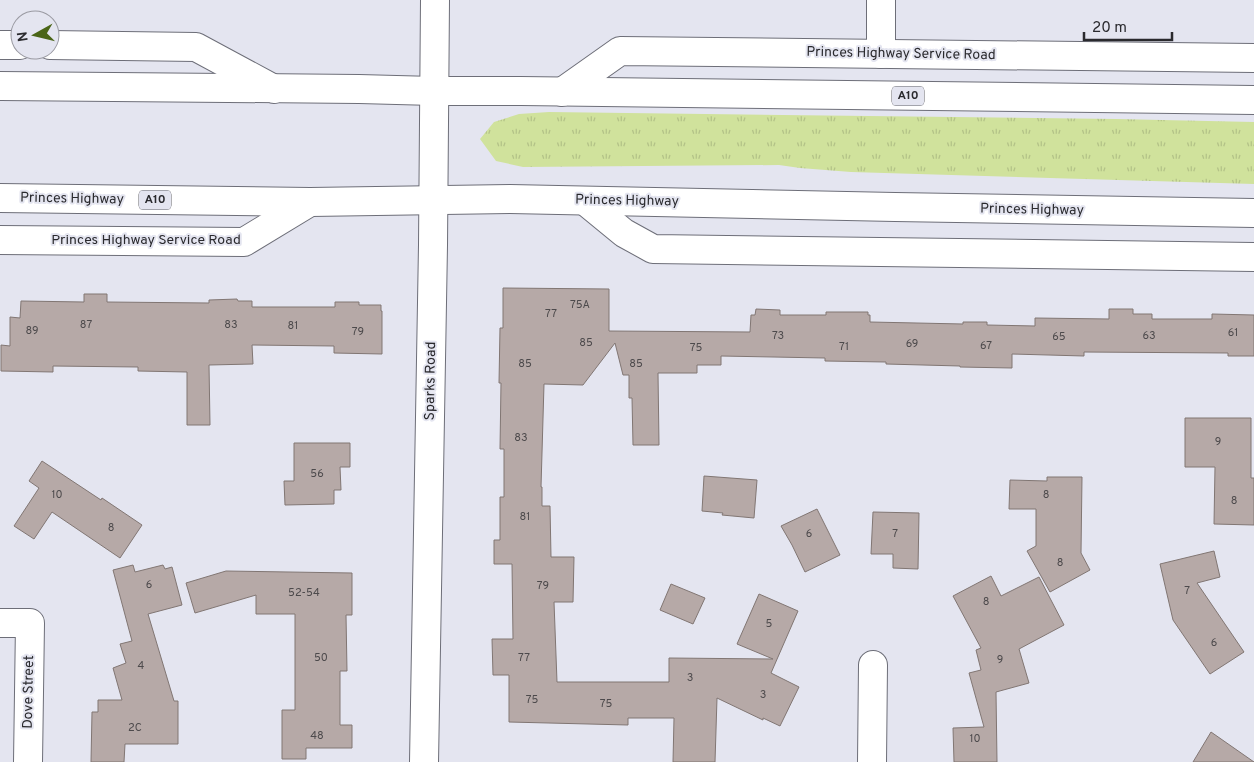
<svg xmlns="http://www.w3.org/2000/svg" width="1254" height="762" viewBox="0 0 1254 762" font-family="Overpass,sans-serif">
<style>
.grass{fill:url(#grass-tufts)}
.building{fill:#b6a9a7;stroke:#817673}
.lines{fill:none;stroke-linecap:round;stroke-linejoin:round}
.minor-casing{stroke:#6d6e78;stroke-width:30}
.highway-casing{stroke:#6d6e78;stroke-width:30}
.minor{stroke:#fff;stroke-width:28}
.highway{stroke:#fff;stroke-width:28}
.labels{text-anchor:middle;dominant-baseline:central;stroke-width:4;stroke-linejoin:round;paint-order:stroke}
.number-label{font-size:11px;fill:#4d4a4c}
.shield{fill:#e4e5f0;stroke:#626268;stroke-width:1}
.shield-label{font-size:12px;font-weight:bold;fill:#2a2a2e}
.street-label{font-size:14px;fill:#2a2a2e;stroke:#e4e5f0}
</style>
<defs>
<pattern id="grass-tufts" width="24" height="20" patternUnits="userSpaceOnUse" patternTransform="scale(1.25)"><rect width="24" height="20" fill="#d0e29c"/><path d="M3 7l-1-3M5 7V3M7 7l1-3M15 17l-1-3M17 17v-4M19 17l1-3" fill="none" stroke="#b3c287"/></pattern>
</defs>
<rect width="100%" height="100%" fill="#e4e5f0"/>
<polygon class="grass" points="549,112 1116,119 1254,122 1254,184 851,172 800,168 779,165 523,167 496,161 480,139 494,122 519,114"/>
<g class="building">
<polygon points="503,288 609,289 609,331 750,332 751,315 755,315 756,309 780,310 780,315 826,315 826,312 868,312 868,315 870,315 870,322 963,324 963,322 987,322 987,325 1035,326 1035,318 1109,319 1109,309 1133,309 1133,314 1152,314 1152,319 1212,319 1212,314 1254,315 1254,356 1228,356 1228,353 1084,352 1084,356 1012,354 1012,368 960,367 960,366 886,364 886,362 825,361 825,358 721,356 721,365 697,365 697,373 658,373 659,445 633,445 632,398 629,398 629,375 623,375 615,343 583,385 544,384 541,487 542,487 542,506 550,506 551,557 574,557 573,602 554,602 557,682 669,682 669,658 773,659 737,644 759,594 798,611 771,673 799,687 780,726 763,718 763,720 717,698 715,762 673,762 674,718 628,718 628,725 509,722 509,675 493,675 492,639 513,639 512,564 494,564 494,540 500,540 500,497 504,497 504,449 500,449 501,383 499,383 500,328 503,328"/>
<polygon points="84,294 107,294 107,302 209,303 209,300 237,299 238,301 252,301 252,307 335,307 335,302 359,302 359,305 381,305 381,311 382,311 382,354 334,353 334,346 252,345 253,364 209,365 210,425 187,425 187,372 138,371 138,367 53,366 53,372 1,371 1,345 10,346 10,317 20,318 21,301 84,302"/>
<polygon points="1185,418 1251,418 1251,478 1254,478 1254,525 1214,524 1215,467 1185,467"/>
<polygon points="294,443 350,443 350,467 340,467 341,490 334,490 334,504 285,505 284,481 294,481"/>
<polygon points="42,461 101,500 102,498 142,525 120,558 52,512 34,539 14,526 39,488 29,481"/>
<polygon points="704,476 757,480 754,518 722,515 723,513 702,511"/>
<polygon points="1047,477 1082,477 1081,553 1090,570 1050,592 1027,551 1036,546 1036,509 1009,509 1010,480 1047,481"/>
<polygon points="817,509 840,555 805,572 792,545 781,526"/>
<polygon points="873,512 919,513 918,569 893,568 893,554 871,554"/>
<polygon points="1214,551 1220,577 1197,583 1244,652 1210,674 1173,620 1160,564"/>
<polygon points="133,565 135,572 163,565 165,569 172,567 182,605 148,614 174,701 178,701 178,744 125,744 124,762 91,762 92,712 98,712 98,700 122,700 113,668 126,663 120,644 132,641 113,570"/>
<polygon points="226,571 352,573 352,615 346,615 347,671 340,671 340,725 352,725 352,748 306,748 306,759 282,759 282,710 295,710 295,614 256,614 256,595 195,613 186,583"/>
<polygon points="991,576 1001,596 1039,577 1064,625 1019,649 1029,683 996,692 997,762 954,762 953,728 984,727 969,673 981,670 976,650 981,648 953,596"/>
<polygon points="671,584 705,598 693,624 660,610"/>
<polygon points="1211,732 1254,762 1193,762"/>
</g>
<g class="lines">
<g class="minor-casing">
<g id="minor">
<polyline points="0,45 20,45"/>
<polyline points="50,45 196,47 274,89"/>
<polyline points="881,54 881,0"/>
<polyline points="562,92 620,51 1254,58"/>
<polyline points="585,201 624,233 653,249 1254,257"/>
<polyline points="0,240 244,242 310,202"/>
<polyline points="0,623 30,623 28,762"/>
<polyline points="424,762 433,245 435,0"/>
<polyline points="872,762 873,665"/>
</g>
</g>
<g class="highway-casing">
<g id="highway">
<polyline points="0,86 359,89 434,91 521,91 1254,100"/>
<polyline points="0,198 310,202 510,199 895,207 1254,213"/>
</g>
</g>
<use href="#minor" class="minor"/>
<use href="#highway" class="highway"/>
</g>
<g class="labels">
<g class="number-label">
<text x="580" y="305">75A</text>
<text x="551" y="314">77</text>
<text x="86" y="325">87</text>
<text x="231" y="325">83</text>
<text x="293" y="326">81</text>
<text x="32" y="331">89</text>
<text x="358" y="332">79</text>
<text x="1233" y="333">61</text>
<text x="778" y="336">73</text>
<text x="1149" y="336">63</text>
<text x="1059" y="337">65</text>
<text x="586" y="343">85</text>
<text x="912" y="344">69</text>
<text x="986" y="346">67</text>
<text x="844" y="347">71</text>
<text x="696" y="348">75</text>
<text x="525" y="364">85</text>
<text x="636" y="364">85</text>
<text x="521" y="438">83</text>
<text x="1218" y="442">9</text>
<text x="317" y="474">56</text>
<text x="57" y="495">10</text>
<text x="1046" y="495">8</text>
<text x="1234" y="501">8</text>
<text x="525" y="517">81</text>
<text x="111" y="528">8</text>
<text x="809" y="534">6</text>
<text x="895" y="534">7</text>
<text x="1060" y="563">8</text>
<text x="149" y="585">6</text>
<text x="543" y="586">79</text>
<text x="1187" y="591">7</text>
<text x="304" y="593">52-54</text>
<text x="986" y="602">8</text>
<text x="769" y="624">5</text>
<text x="1214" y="643">6</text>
<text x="321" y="658">50</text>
<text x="524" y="658">77</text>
<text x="1000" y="660">9</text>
<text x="141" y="666">4</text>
<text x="690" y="678">3</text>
<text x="763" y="695">3</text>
<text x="532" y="700">75</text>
<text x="606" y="704">75</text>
<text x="135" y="728">2C</text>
<text x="317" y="736">48</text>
<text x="975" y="739">10</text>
</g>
<g class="shield">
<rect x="892" y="86.5" width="32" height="19" rx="4"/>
<rect x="139" y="190.5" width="32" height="19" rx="4"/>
</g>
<g class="shield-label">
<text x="908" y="96">A10</text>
<text x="155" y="200">A10</text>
</g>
<g class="street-label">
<text transform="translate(901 54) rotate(1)">Princes Highway Service Road</text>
<text transform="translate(72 199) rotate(1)">Princes Highway</text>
<text transform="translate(627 201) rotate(1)">Princes Highway</text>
<text transform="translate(1032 210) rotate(1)">Princes Highway</text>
<text x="146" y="240">Princes Highway Service Road</text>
<text transform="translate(431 381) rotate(-89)">Sparks Road</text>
<text transform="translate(29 692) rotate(-89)">Dove Street</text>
</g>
</g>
<g transform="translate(35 35) rotate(262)"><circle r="24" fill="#e4e5f0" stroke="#9a9aa2"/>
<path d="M0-4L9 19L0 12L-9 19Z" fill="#4a6517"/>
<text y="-8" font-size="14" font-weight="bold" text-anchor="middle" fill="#2a2a2e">N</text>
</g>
<path d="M1084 32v8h88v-8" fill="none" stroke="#2a2a2e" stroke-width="2.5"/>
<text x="1092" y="32" font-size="15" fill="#2a2a2e" stroke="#e4e5f0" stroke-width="4" paint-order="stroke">20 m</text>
</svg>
